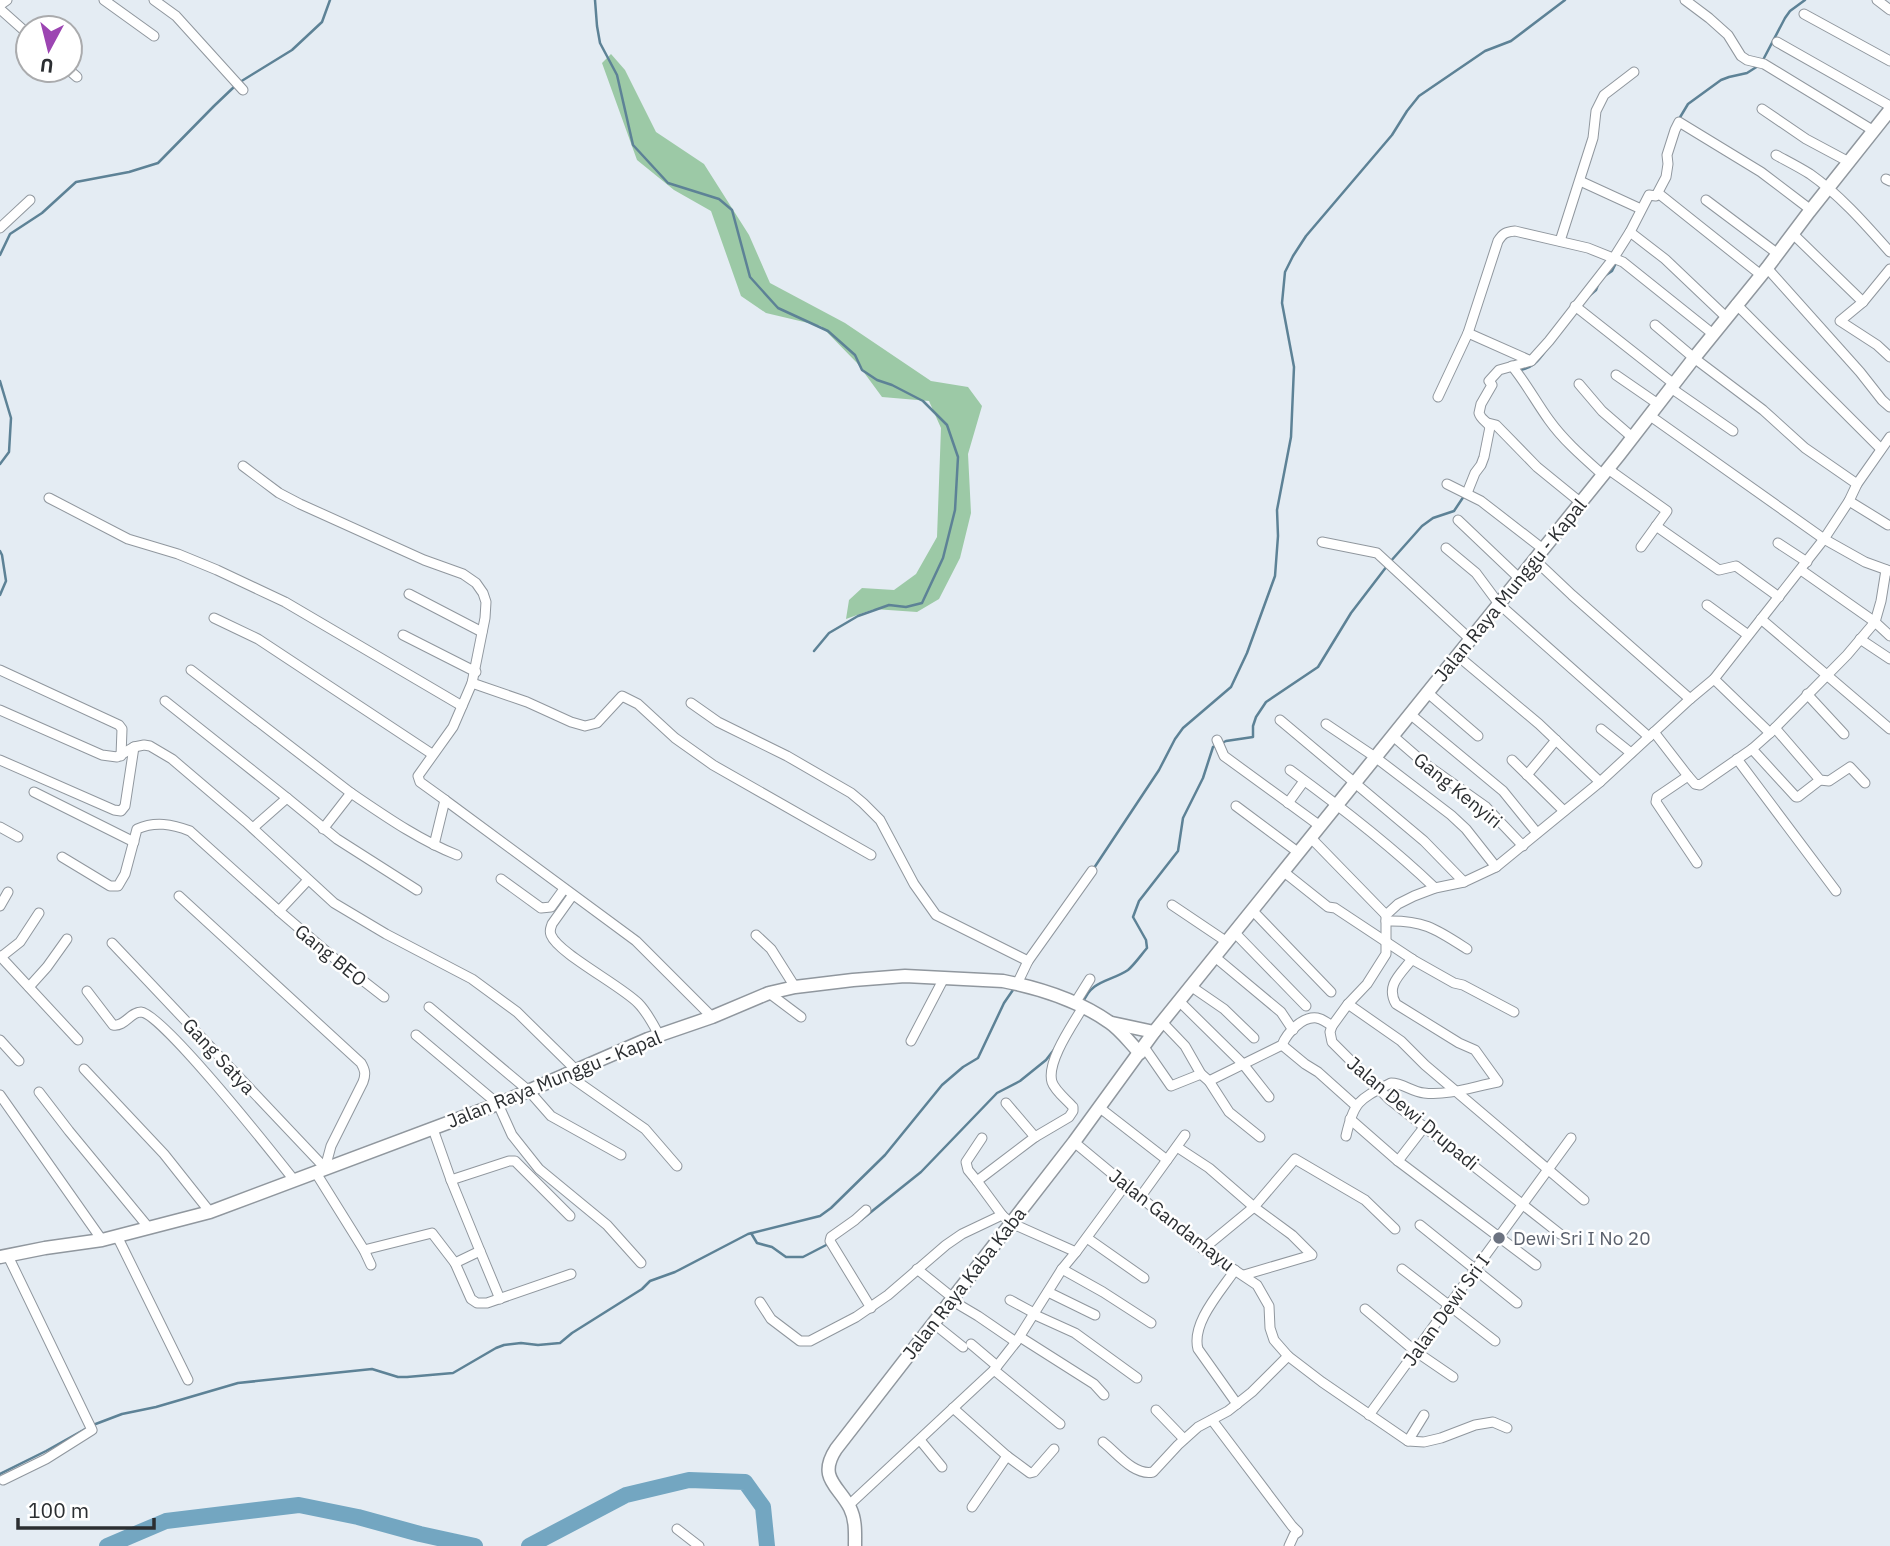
<svg xmlns="http://www.w3.org/2000/svg" width="1890" height="1546" viewBox="0 0 1890 1546" font-family="'IBM Plex Sans',sans-serif">
<style>
.forest{fill:#9cc9a6}
.lines{fill:none;stroke-linecap:round;stroke-linejoin:round}
.stream{stroke:#5d8296;stroke-width:2.5}
.river{stroke:#73a6c1;stroke-width:16}
.street-casing{stroke:#90979e;stroke-width:11}
.secondary-casing{stroke:#90979e;stroke-width:15}
.street{stroke:#fff;stroke-width:9}
.secondary{stroke:#fff;stroke-width:12}
.worship-dot{fill:#6b7280;stroke:#fff;stroke-width:2.5}
.labels{text-anchor:middle;dominant-baseline:central;stroke-width:5;stroke-linejoin:round;paint-order:stroke}
.street-label{font-size:19px;fill:#2b2e31;stroke:#fff}
.worship-label{font-size:19px;fill:#5b616d;stroke:#fff;text-anchor:start}
</style>
<rect width="100%" height="100%" fill="#e4ecf3"/>
<polygon class="forest" points="611,54 625,70 656,132 704,164 749,235 770,283 845,323 931,381 968,387 982,406 968,454 971,513 960,558 939,599 917,612 874,609 846,619 849,600 862,588 894,590 916,574 937,537 941,428 929,401 882,397 857,363 821,326 766,313 741,296 711,211 674,190 637,160 602,63"/>
<g class="lines">
<g class="stream">
<polyline points="595,0 597,26 600,43 617,75 633,145 668,183 719,199 732,210 750,277 778,308 828,331 855,355 862,370 877,380 892,385 923,401 947,425 958,457 955,510 943,558 922,603 906,607 889,605 858,616 829,633 814,651"/>
<polyline points="1763,60 1785,18 1790,11 1805,0"/>
<polyline points="240,82 292,50 322,22 330,0"/>
<polyline points="1679,119 1688,104 1721,80 1729,77 1747,73 1758,66"/>
<polyline points="0,255 10,234 42,213 76,182 129,172 158,163 214,106 235,86"/>
<polyline points="1606,275 1612,271 1616,263"/>
<polyline points="1589,296 1596,290 1599,282"/>
<path d="M1519 370C1532 369 1539 360 1546 350"/>
<polyline points="0,381 11,418 9,452 0,464"/>
<polyline points="0,551 2,555 6,581 0,595"/>
<polyline points="1390,562 1422,526 1433,518 1454,511 1464,496"/>
<polyline points="1222,743 1226,741 1253,737 1253,726 1256,717 1266,702 1318,667 1351,613 1387,566"/>
<polyline points="1094,868 1159,770 1175,739 1183,728 1231,687 1247,653 1275,576 1278,536 1277,510 1291,437 1294,367 1282,303 1285,272 1293,256 1306,236 1392,135 1407,111 1419,96 1485,51 1511,41 1565,0"/>
<path d="M1083 1003C1091 980 1110 982 1128 970 1135 964 1141 955 1147 948L1146 940 1133 917 1139 901 1178 851 1183 818 1203 778 1213 747 1216 746"/>
<polyline points="861,1220 921,1172 997,1093 1020,1081 1046,1060 1056,1047"/>
<polyline points="751,1233 757,1243 772,1247 786,1257 803,1257 830,1243"/>
<polyline points="93,1425 122,1414 156,1407 238,1383 372,1369 398,1377 407,1377 453,1373 496,1348 504,1345 521,1343 538,1345 560,1343 572,1333 642,1289 650,1281 675,1272 748,1234 820,1216 831,1208 885,1155 942,1085 963,1067 978,1058 1004,1003 1015,987"/>
<polyline points="0,1474 46,1451 87,1428"/>
</g>
<g class="river">
<polyline points="107,1546 166,1521 299,1505 358,1517 420,1534 475,1546"/>
<polyline points="529,1546 626,1495 689,1480 745,1482 763,1507 767,1546"/>
</g>
<g class="street-casing">
<g id="street">
<polyline points="104,0 154,36"/>
<polyline points="154,0 176,16 243,90"/>
<polyline points="1685,0 1709,18 1728,35 1741,56 1747,60 1764,64 1874,131"/>
<polyline points="1877,0 1890,10"/>
<polyline points="0,5 7,0"/>
<polyline points="0,9 28,34"/>
<polyline points="1804,14 1890,61"/>
<polyline points="1777,42 1890,106"/>
<polyline points="69,70 77,77"/>
<polyline points="1762,109 1806,139 1849,162"/>
<path d="M1776 155C1787 161 1799 167 1810 174 1840 195 1866 225 1890 252"/>
<polyline points="1886,179 1890,181"/>
<polyline points="1580,181 1641,209"/>
<polyline points="1658,193 1761,275"/>
<polyline points="1706,200 1778,254"/>
<polyline points="0,228 30,200"/>
<polyline points="1630,232 1665,259 1726,317"/>
<polyline points="1793,234 1863,302"/>
<polyline points="1560,241 1593,138 1596,111 1604,95 1634,72"/>
<polyline points="1767,268 1860,372 1882,400 1890,407"/>
<polyline points="1890,269 1863,302 1840,321 1877,345 1890,357"/>
<polyline points="1736,304 1881,449"/>
<polyline points="1575,306 1674,384"/>
<polyline points="1655,325 1694,358 1763,410 1805,448 1857,484"/>
<polyline points="1468,333 1531,361"/>
<path d="M1512 366C1526 383 1536 402 1549 420 1564 441 1584 458 1603 475"/>
<polyline points="1616,375 1658,404"/>
<polyline points="1579,384 1602,411 1632,437"/>
<polyline points="1671,388 1733,431"/>
<path d="M1438 397 1468 333 1498 241C1503 233 1506 232 1515 231L1588 248 1623 262 1713 334"/>
<polyline points="1649,415 1824,539 1865,562 1890,571"/>
<polyline points="1488,423 1496,425 1537,467 1580,502"/>
<polyline points="243,466 279,493 300,504 424,560 463,574 476,583 483,593 486,602 485,618 472,683 453,727 418,776 420,782 445,800"/>
<polyline points="1608,469 1667,511 1641,547"/>
<polyline points="1447,484 1481,501 1543,549"/>
<path d="M1467 493 1475 473 1481 465 1484 457 1490 427C1487 421 1481 420 1479 413L1481 404 1492 385 1489 381 1499 370 1531 361 1549 341 1613 259 1630 232 1649 195 1656 196 1666 177 1668 164 1667 155 1675 130 1679 122 1761 172 1811 210"/>
<polyline points="49,498 128,539 178,554 217,570 285,602 462,706"/>
<polyline points="1849,501 1888,525"/>
<polyline points="1458,520 1520,579"/>
<polyline points="1656,526 1719,570 1736,566 1779,597"/>
<polyline points="1322,542 1377,553 1471,640"/>
<polyline points="1778,543 1807,562"/>
<polyline points="1446,548 1476,573 1499,604 1649,737"/>
<polyline points="1535,560 1572,595 1690,699"/>
<polyline points="1801,570 1875,622 1890,636"/>
<polyline points="409,594 482,632"/>
<polyline points="1707,605 1748,635"/>
<polyline points="214,618 258,639 432,754"/>
<polyline points="1761,619 1890,729"/>
<polyline points="403,635 476,672"/>
<polyline points="1860,639 1890,659"/>
<polyline points="1458,656 1539,724 1600,782"/>
<polyline points="0,670 119,725 122,729 121,756"/>
<polyline points="191,670 351,793"/>
<polyline points="1714,679 1770,733 1847,655 1875,622 1881,601 1886,570"/>
<polyline points="472,683 527,702 571,722 585,726 597,723 622,696 638,704 675,738 713,765 871,855"/>
<polyline points="1428,693 1478,736"/>
<polyline points="1807,694 1844,734"/>
<polyline points="165,701 287,798 253,828"/>
<polyline points="691,703 718,722 787,756 851,793 863,803 880,820 914,884 936,915 1028,961"/>
<polyline points="0,710 102,755 117,757 134,747 144,745 150,746 172,759 246,822 334,903 386,934 472,979 517,1012 576,1070"/>
<polyline points="1410,714 1503,791 1537,833"/>
<polyline points="1280,720 1424,841 1464,882"/>
<polyline points="1326,724 1375,757 1451,815 1466,829 1496,867"/>
<polyline points="1775,728 1820,780 1829,781 1850,767 1865,783"/>
<polyline points="1601,729 1631,753"/>
<polyline points="1654,732 1688,776"/>
<polyline points="1393,736 1424,763 1486,807 1523,846"/>
<polyline points="1217,740 1224,756 1320,826"/>
<polyline points="1752,749 1796,797 1798,797 1820,780"/>
<polyline points="1737,759 1836,891"/>
<polyline points="0,760 114,810 121,811 125,806 134,747"/>
<polyline points="1512,760 1564,811"/>
<path d="M1290 770C1341 807 1389 844 1435 888"/>
<polyline points="1527,775 1556,740"/>
<polyline points="34,792 134,842"/>
<polyline points="287,798 337,839 417,890"/>
<polyline points="1288,803 1304,781"/>
<polyline points="1236,806 1299,853"/>
<polyline points="0,827 18,837"/>
<path d="M323 829 351 793C385 816 419 840 457 855"/>
<polyline points="1311,838 1386,915"/>
<polyline points="434,845 445,800 636,941 712,1017"/>
<path d="M62 857 110 886H118L125 874 137 829C155 821 172 824 190 831L279 911 308 880"/>
<polyline points="1697,863 1656,802 1657,797 1688,776 1695,784 1700,785 1752,749 1770,733"/>
<polyline points="1284,872 1328,907 1335,908 1415,961 1454,983 1463,985 1514,1012"/>
<polyline points="501,879 541,908 551,907 564,889"/>
<path d="M179 896 361 1063C365 1070 366 1074 363 1082L331 1146 325 1168"/>
<path d="M572 896 552 924C551 928 549 930 551 935 558 953 620 985 638 1003 647 1012 653 1024 659 1035"/>
<polyline points="1172,905 1227,942"/>
<polyline points="0,906 8,892"/>
<polyline points="279,911 334,958 384,997"/>
<polyline points="1253,911 1331,992"/>
<path d="M1386 921C1424 920 1436 929 1467 949"/>
<polyline points="1235,933 1306,1006"/>
<polyline points="756,935 771,949 795,987"/>
<polyline points="112,943 325,1168"/>
<polyline points="0,956 78,1040"/>
<polyline points="1,957 20,942 39,913"/>
<polyline points="1215,957 1281,1012 1293,1030"/>
<polyline points="1017,984 1028,961 1092,871"/>
<polyline points="29,987 47,967 67,939"/>
<polyline points="1192,987 1224,1009 1254,1038"/>
<path d="M87 991 113 1025C125 1027 130 1012 141 1012 162 1013 275 1156 294 1180"/>
<polyline points="769,993 801,1017"/>
<polyline points="1180,1002 1243,1064 1269,1097"/>
<polyline points="1075,1003 1090,979"/>
<polyline points="1348,1004 1401,1041 1425,1065 1584,1200"/>
<polyline points="429,1007 529,1091 551,1116 621,1155"/>
<polyline points="1163,1023 1185,1046 1201,1074 1209,1081 1229,1112 1260,1137"/>
<polyline points="416,1035 498,1104 512,1135 539,1169 607,1225 641,1263"/>
<polyline points="0,1040 19,1061"/>
<polyline points="911,1041 944,978"/>
<polyline points="1282,1045 1305,1064 1318,1072 1356,1106"/>
<polyline points="1144,1047 1171,1086 1201,1074"/>
<polyline points="84,1069 164,1154 210,1212"/>
<polyline points="565,1073 645,1129 677,1166"/>
<path d="M1209 1081 1282 1045C1287 1033 1302 1016 1317 1018 1322 1019 1328 1023 1332 1026"/>
<polyline points="39,1092 69,1131 149,1228"/>
<polyline points="0,1095 102,1240"/>
<polyline points="1006,1103 1035,1137"/>
<polyline points="1100,1108 1167,1160"/>
<polyline points="1350,1119 1398,1161 1536,1265"/>
<polyline points="433,1129 451,1180 480,1251 455,1263 471,1299 477,1303 487,1303 571,1274"/>
<path d="M1346 1136C1354 1100 1360 1099 1391 1083 1403 1083 1412 1092 1424 1093 1448 1096 1475 1086 1498 1082L1475 1050 1459 1043 1396 1004C1385 985 1401 974 1412 959"/>
<polyline points="1074,1142 1203,1249 1257,1285 1269,1306 1270,1328 1274,1340 1288,1356 1322,1382 1408,1441 1424,1442 1441,1438 1475,1425 1493,1422 1507,1428"/>
<polyline points="1177,1147 1209,1168 1254,1207 1292,1235 1312,1255 1244,1275"/>
<polyline points="1398,1161 1425,1126"/>
<polyline points="316,1173 364,1250 371,1265"/>
<polyline points="451,1180 509,1161 515,1161 570,1216"/>
<polyline points="977,1181 968,1170 966,1162 982,1138"/>
<polyline points="1141,1196 1185,1135"/>
<polyline points="866,1210 855,1220 831,1237 830,1241 871,1308"/>
<path d="M1002 1215 977 1181 1035 1137 1069 1117 1073 1111V1107C1067 1100 1055 1091 1052 1082 1046 1062 1073 1024 1083 1007"/>
<polyline points="1420,1225 1517,1303"/>
<polyline points="1560,1234 1390,1100 1332,1042 1330,1032 1332,1026 1348,1004 1367,984 1386,954 1386,915 1398,904 1414,896 1435,888 1464,882 1496,867 1600,782 1690,699 1714,679 1824,539 1849,501 1857,484 1890,437"/>
<polyline points="117,1236 188,1380"/>
<polyline points="1087,1238 1144,1278"/>
<polyline points="1203,1249 1254,1207 1295,1159 1365,1200 1395,1229"/>
<polyline points="364,1250 432,1233 455,1263"/>
<polyline points="480,1251 500,1299"/>
<polyline points="917,1269 953,1298"/>
<polyline points="1062,1269 1103,1292 1151,1323"/>
<polyline points="1402,1269 1495,1341"/>
<path d="M1235 1270C1221 1291 1191 1323 1198 1349L1237 1404"/>
<polyline points="1048,1292 1095,1315"/>
<polyline points="951,1300 978,1316 1016,1342"/>
<polyline points="1010,1300 1034,1313"/>
<polyline points="760,1302 771,1319 800,1341 810,1341 856,1317 888,1295 946,1245 962,1234 1002,1215 1011,1223 1076,1252"/>
<polyline points="1365,1309 1415,1351 1453,1377"/>
<polyline points="1033,1314 1075,1333 1137,1378"/>
<polyline points="933,1323 963,1347"/>
<polyline points="1020,1337 1094,1384 1104,1395"/>
<polyline points="971,1344 997,1366"/>
<polyline points="994,1370 1060,1424"/>
<polyline points="953,1408 1007,1456 1030,1473 1034,1472 1054,1449"/>
<polyline points="1156,1410 1184,1439"/>
<polyline points="1369,1415 1571,1138"/>
<polyline points="1212,1420 1292,1526 1298,1532 1294,1535 1289,1546"/>
<polyline points="920,1440 942,1467"/>
<polyline points="1408,1441 1424,1415"/>
<path d="M1103 1442C1117 1453 1134 1476 1153 1472L1178 1445 1198 1427 1228 1411 1252 1392 1288 1356"/>
<polyline points="3,1480 46,1459 92,1430 8,1256"/>
<polyline points="849,1505 994,1370 1016,1342 1062,1269 1076,1252 1126,1184"/>
<polyline points="972,1507 1007,1456"/>
<polyline points="677,1529 699,1546"/>
</g>
</g>
<g class="secondary-casing">
<g id="secondary">
<polyline points="1112,1023 1154,1032"/>
<path d="M0 1257 45 1248 102 1240 210 1212 498 1104 648 1039 712 1017 769 993 795 987 853 980 905 976 1003 981C1039 988 1079 1001 1109 1022 1121 1030 1130 1043 1140 1053"/>
<path d="M855 1546C855 1533 856 1520 850 1508 839 1486 817 1478 836 1449L1074 1142 1154 1032 1619 455 1694 358 1767 268 1809 212 1890 110"/>
</g>
</g>
<use href="#street" class="street"/>
<use href="#secondary" class="secondary"/>
</g>
<circle class="worship-dot" cx="1499" cy="1238" r="7"/>
<g class="labels">
<g class="street-label">
<text transform="translate(1510 590) rotate(-51)">Jalan Raya Munggu - Kapal</text>
<text transform="translate(1458 790) rotate(39)">Gang Kenyiri</text>
<text transform="translate(331 955) rotate(39)">Gang BEO</text>
<text transform="translate(219 1056) rotate(47)">Gang Satya</text>
<text transform="translate(554 1079) rotate(-22)">Jalan Raya Munggu - Kapal</text>
<text transform="translate(1413 1113) rotate(40)">Jalan Dewi Drupadi</text>
<text transform="translate(1172 1220) rotate(38)">Jalan Gandamayu</text>
<text transform="translate(964 1283) rotate(-52)">Jalan Raya Kaba Kaba</text>
<text transform="translate(1446 1310) rotate(-54)">Jalan Dewi Sri I</text>
</g>
<g class="worship-label">
<text x="1513" y="1238">Dewi Sri I No 20</text>
</g>
</g>
<g transform="translate(49 49) rotate(187)"><circle r="33" fill="#ffffff" stroke="#aaabad" stroke-width="2"/>
<path d="M0-5L12 26L0 18L-12 26Z" fill="#9c45b2"/>
<text y="-10" font-size="19" font-weight="bold" text-anchor="middle" fill="#2b2e31">U</text>
</g>
<path d="M18 1518v10h136v-10" fill="none" stroke="#2b2e31" stroke-width="3.5"/>
<text x="28" y="1518" font-size="21" fill="#2b2e31" stroke="#ffffff" stroke-width="5" paint-order="stroke">100 m</text>
</svg>
